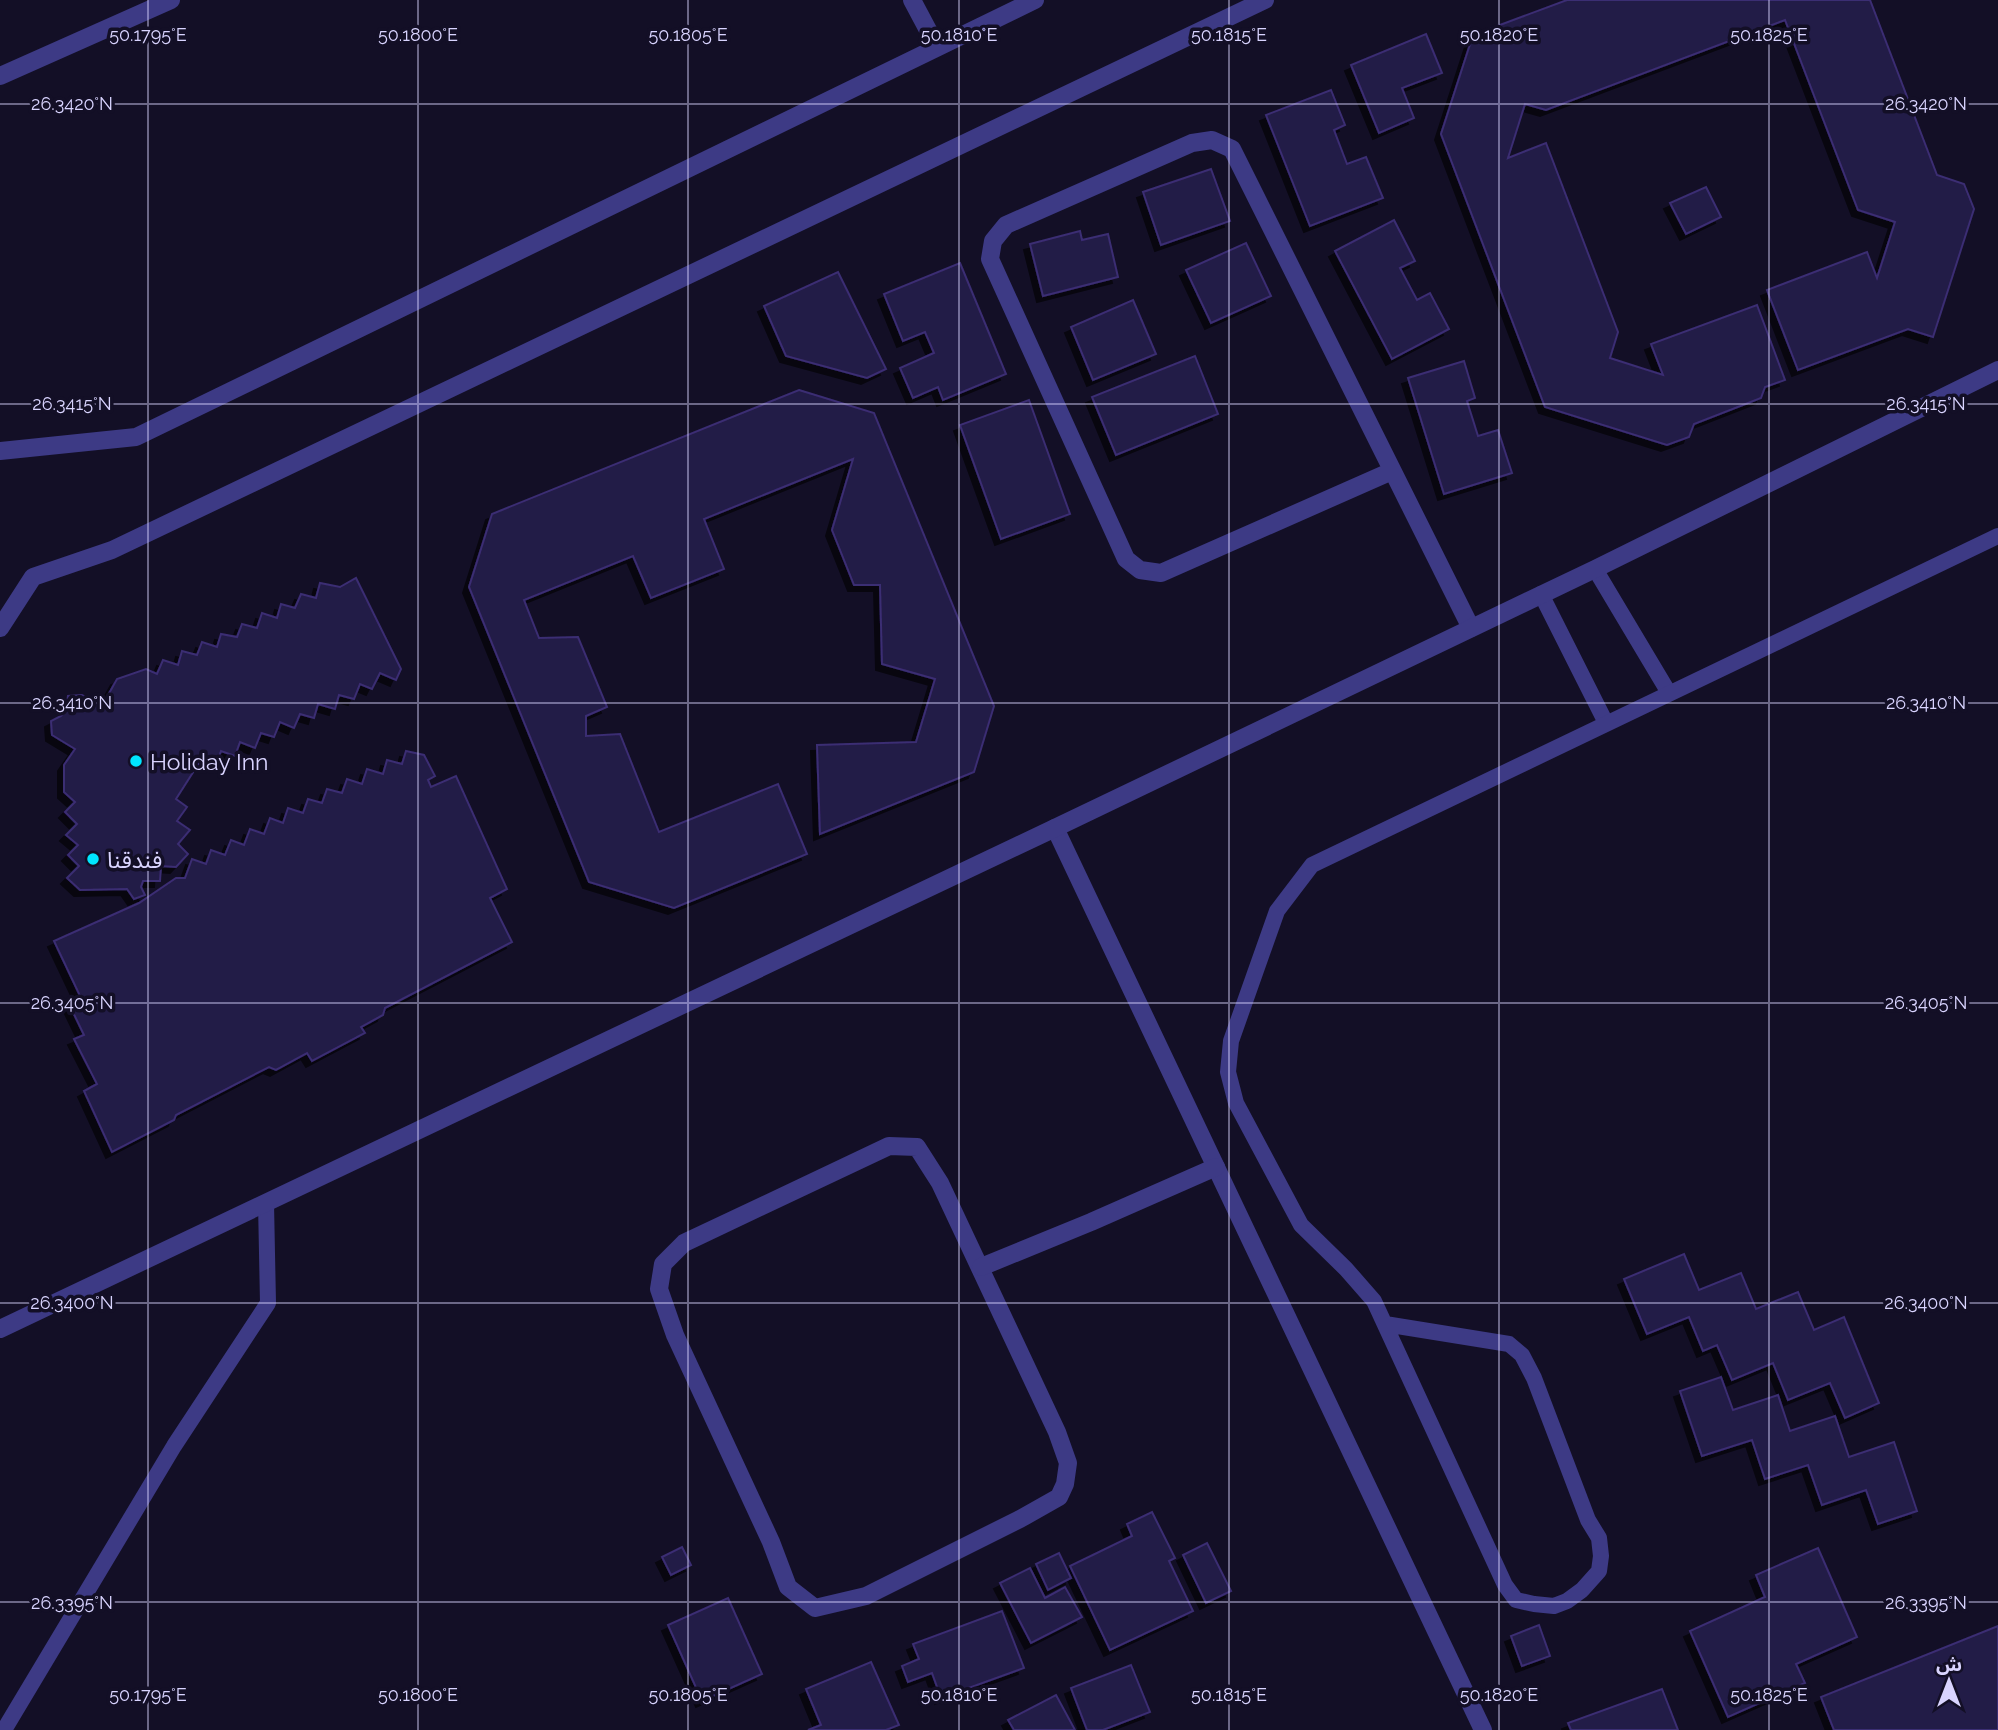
<svg xmlns="http://www.w3.org/2000/svg" width="1998" height="1730" viewBox="0 0 1998 1730" font-family="Raleway,'Noto Sans Arabic',sans-serif">
<style>
.building{fill:#241b47;stroke:#3b2d73;stroke-width:2;filter:url(#shadow)}
.lines{fill:none;stroke-linecap:round;stroke-linejoin:round}
.service{stroke:#3d3a85;stroke-width:16}
.minor{stroke:#3d3a85;stroke-width:18}
.ticks{fill:none;stroke:#d9d4ff;stroke-width:2;stroke-opacity:0.45}
.poi-dot{fill:#00e5ff;stroke:#130f26;stroke-width:2.5}
.labels{text-anchor:middle;dominant-baseline:central;stroke-width:7;stroke-linejoin:round;paint-order:stroke}
.poi-label{font-size:23px;fill:#d9d4ff;stroke:#130f26;text-anchor:start}
.ticks-label{font-size:18px;text-anchor:middle;fill:#d9d4ff;stroke:#130f26;stroke-width:7;stroke-linejoin:round;paint-order:stroke}
</style>
<defs>
<filter id="shadow"><feDropShadow dx="-6" dy="6" stdDeviation="0" flood-color="#0009"/></filter>
</defs>
<rect width="100%" height="100%" fill="#130f26"/>
<g class="building">
<polygon points="1567,0 1870,0 1937,175 1964,184 1974,209 1933,337 1908,329 1798,370 1767,290 1867,252 1877,278 1895,222 1858,210 1785,20 1546,110 1525,104 1508,158 1546,143 1618,332 1610,358 1663,375 1651,344 1757,305 1785,380 1765,387 1761,398 1694,424 1689,437 1667,445 1545,407 1441,134 1473,35"/>
<polygon points="1426,34 1442,73 1402,88 1414,118 1379,133 1351,65"/>
<polygon points="1331,90 1345,125 1334,130 1347,164 1366,157 1383,198 1310,226 1266,115"/>
<polygon points="1211,169 1230,221 1161,245 1143,192"/>
<polygon points="1706,187 1721,217 1686,234 1670,203"/>
<polygon points="1394,220 1415,261 1400,268 1417,300 1430,293 1449,329 1392,359 1335,251"/>
<polygon points="1080,231 1082,240 1108,234 1118,277 1043,296 1030,244"/>
<polygon points="1246,243 1271,296 1211,323 1186,270"/>
<polygon points="960,263 1006,374 943,400 938,387 913,398 900,368 934,353 925,332 903,341 884,294"/>
<polygon points="838,272 886,369 867,378 786,356 764,306"/>
<polygon points="1133,300 1156,354 1093,380 1071,327"/>
<polygon points="1195,356 1218,414 1116,455 1092,397"/>
<polygon points="1464,361 1475,398 1467,401 1478,436 1498,430 1512,473 1444,494 1408,378"/>
<polygon points="799,390 874,413 994,706 974,772 820,834 817,745 916,742 935,679 882,664 880,585 854,585 832,530 853,459 704,519 724,569 651,598 633,556 524,600 539,638 578,637 607,707 586,716 586,736 620,734 659,832 778,784 807,854 674,908 589,882 469,587 492,514"/>
<polygon points="1029,400 1070,514 1001,539 960,425"/>
<polygon points="356,578 401,669 396,680 380,673 372,689 360,684 354,699 339,695 335,709 318,704 314,718 300,714 294,728 280,722 274,737 261,733 255,748 240,742 235,756 221,751 216,765 201,760 176,799 187,807 177,821 190,830 178,844 188,854 176,867 161,866 160,881 143,881 141,887 145,895 134,899 127,889 80,890 67,878 79,866 68,855 78,845 66,835 77,824 65,812 75,802 64,792 64,765 75,749 52,735 51,721 61,716 66,710 68,696 82,695 102,706 117,679 146,669 157,674 163,660 178,665 182,651 197,655 202,642 217,647 221,634 237,637 242,624 257,628 262,613 277,618 281,604 295,608 301,594 316,598 320,583 340,587"/>
<polygon points="406,751 424,755 435,776 428,780 431,787 456,776 507,889 490,898 512,942 385,1008 383,1015 361,1027 365,1033 312,1061 307,1053 276,1070 269,1067 176,1115 174,1120 112,1152 84,1091 97,1084 74,1039 84,1035 70,1006 82,1000 54,941 139,903 176,878 185,878 192,859 206,864 211,850 225,855 231,840 244,845 250,829 264,834 270,818 283,823 288,808 303,813 308,799 322,803 327,789 342,793 347,779 362,784 367,769 383,774 387,760 402,764"/>
<polygon points="1684,1254 1699,1290 1741,1273 1756,1309 1798,1292 1814,1330 1844,1317 1879,1403 1845,1418 1830,1383 1788,1400 1773,1363 1732,1380 1717,1345 1703,1351 1689,1317 1647,1334 1624,1279"/>
<polygon points="1721,1377 1733,1410 1778,1395 1790,1431 1835,1416 1849,1457 1894,1442 1917,1511 1878,1524 1866,1490 1822,1505 1808,1465 1765,1479 1752,1440 1702,1456 1680,1391"/>
<polygon points="1152,1512 1175,1558 1169,1561 1193,1611 1110,1650 1070,1566 1132,1536 1127,1524"/>
<polygon points="1207,1543 1231,1591 1206,1603 1183,1555"/>
<polygon points="682,1547 691,1565 671,1575 662,1557"/>
<polygon points="1818,1548 1857,1637 1796,1664 1805,1683 1728,1717 1690,1631 1765,1597 1756,1575"/>
<polygon points="1059,1553 1071,1578 1048,1590 1036,1564"/>
<polygon points="1030,1568 1045,1598 1065,1587 1082,1617 1031,1643 1000,1583"/>
<polygon points="728,1598 762,1674 702,1701 668,1625"/>
<polygon points="1002,1611 1024,1668 941,1698 932,1673 908,1682 902,1666 919,1659 913,1644"/>
<polygon points="1539,1625 1550,1656 1522,1666 1511,1636"/>
<polygon points="1998,1626 1998,1730 1834,1730 1821,1697"/>
<polygon points="871,1662 899,1725 886,1730 808,1730 821,1725 806,1689"/>
<polygon points="1131,1665 1150,1712 1103,1730 1087,1730 1071,1688"/>
<polygon points="1662,1689 1678,1730 1571,1730 1568,1723"/>
<polygon points="1056,1695 1075,1730 1014,1730 1008,1720"/>
</g>
<g class="lines">
<g class="service">
<polyline points="1595,569 1669,693"/>
<polyline points="1541,594 1606,723"/>
<polyline points="1385,1324 1509,1344 1522,1355 1534,1378 1588,1520 1599,1538 1601,1556 1599,1571 1582,1590 1567,1601 1554,1606 1534,1604 1516,1600 1505,1585 1374,1301 1346,1269 1301,1225 1236,1103 1228,1072 1231,1041 1277,911 1312,865 1998,536"/>
<polyline points="4,1730 174,1446 268,1303 266,1203"/>
</g>
<g class="minor">
<polyline points="912,0 937,47"/>
<polyline points="0,76 171,0"/>
<polyline points="0,451 136,437 1035,0"/>
<polyline points="1392,471 1161,573 1140,570 1126,559 990,259 993,241 1006,225 1192,143 1212,140 1232,149 1471,628"/>
<polyline points="0,628 33,577 112,550 1265,0"/>
<polyline points="1055,828 1483,1730"/>
<polygon points="889,1146 917,1147 940,1183 1057,1432 1068,1463 1065,1484 1059,1497 1020,1519 866,1596 815,1608 788,1587 771,1542 675,1335 659,1289 663,1264 684,1243"/>
<polyline points="981,1267 1091,1222 1216,1167"/>
<polyline points="0,1329 1055,828 1595,569 1998,370"/>
</g>
</g>
<path class="ticks" d="M148 0V1730M418 0V1730M688 0V1730M959 0V1730M1229 0V1730M1499 0V1730M1769 0V1730M0 104H1998M0 404H1998M0 703H1998M0 1003H1998M0 1303H1998M0 1602H1998"/>
<g class="poi-dot">
<circle cx="136" cy="761" r="7"/>
<circle cx="93" cy="859" r="7"/>
</g>
<g class="labels">
<g class="poi-label">
<text x="150" y="761">Holiday Inn</text>
<text x="107" y="859">فندقنا</text>
</g>
</g>
<g class="ticks-label">
<text x="148" y="41">50.1795°E</text>
<text x="418" y="41">50.1800°E</text>
<text x="688" y="41">50.1805°E</text>
<text x="959" y="41">50.1810°E</text>
<text x="1229" y="41">50.1815°E</text>
<text x="1499" y="41">50.1820°E</text>
<text x="1769" y="41">50.1825°E</text>
<text x="72" y="110">26.3420°N</text>
<text x="1926" y="110">26.3420°N</text>
<text x="72" y="410">26.3415°N</text>
<text x="1926" y="410">26.3415°N</text>
<text x="72" y="709">26.3410°N</text>
<text x="1926" y="709">26.3410°N</text>
<text x="72" y="1009">26.3405°N</text>
<text x="1926" y="1009">26.3405°N</text>
<text x="72" y="1309">26.3400°N</text>
<text x="1926" y="1309">26.3400°N</text>
<text x="72" y="1609">26.3395°N</text>
<text x="1926" y="1609">26.3395°N</text>
<text x="148" y="1701">50.1795°E</text>
<text x="418" y="1701">50.1800°E</text>
<text x="688" y="1701">50.1805°E</text>
<text x="959" y="1701">50.1810°E</text>
<text x="1229" y="1701">50.1815°E</text>
<text x="1499" y="1701">50.1820°E</text>
<text x="1769" y="1701">50.1825°E</text>
</g>
<g transform="translate(1949 1681)" stroke="#130f26" stroke-width="5" paint-order="stroke">
<path d="M0-5L12 26L0 18L-12 26Z" fill="#d9d4ff"/>
<text y="-10" font-size="19" font-weight="bold" text-anchor="middle" fill="#d9d4ff">ش</text>
</g>
</svg>
